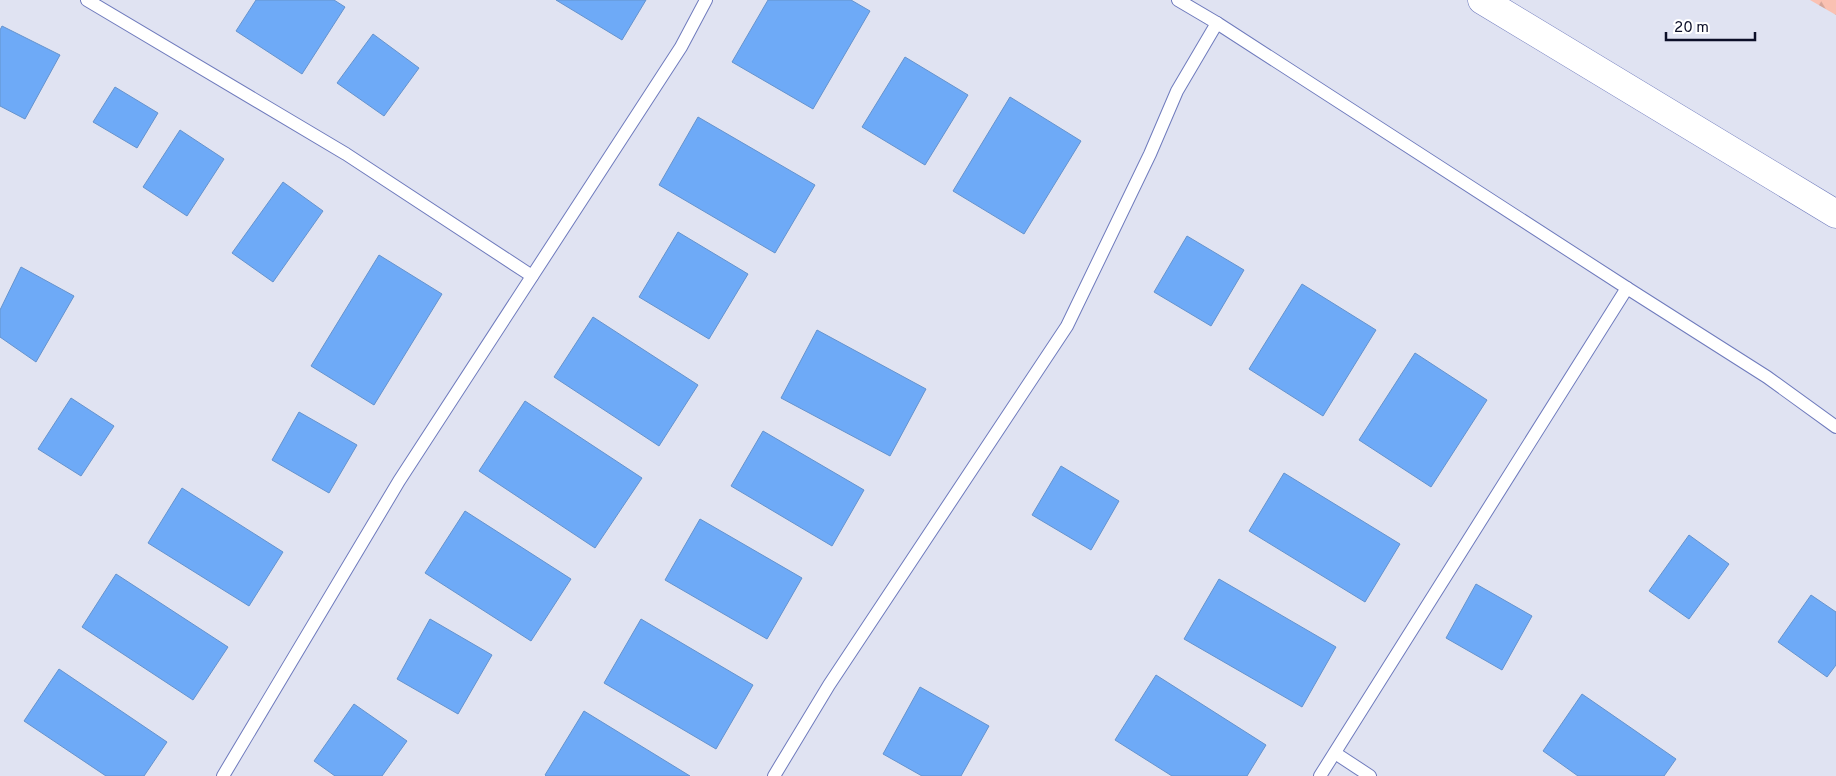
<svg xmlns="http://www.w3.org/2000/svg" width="1836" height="776" viewBox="0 0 1836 776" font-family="Overpass,sans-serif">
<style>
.forest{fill:url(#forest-firs)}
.building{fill:#6eaaf7;stroke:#6593ce}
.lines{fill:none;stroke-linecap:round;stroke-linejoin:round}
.service-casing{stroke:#6f7bbd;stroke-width:14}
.secondary-casing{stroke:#6f7bbd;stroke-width:29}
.service{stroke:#fff;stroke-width:12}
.secondary{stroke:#fff;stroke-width:28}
</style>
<defs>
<pattern id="forest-firs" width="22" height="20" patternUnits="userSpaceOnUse" patternTransform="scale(1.25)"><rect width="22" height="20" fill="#fac1b2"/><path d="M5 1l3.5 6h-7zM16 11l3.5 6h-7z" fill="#d5a599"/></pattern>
</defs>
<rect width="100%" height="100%" fill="#e0e3f2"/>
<polygon class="forest" points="1810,0 1836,0 1836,15"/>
<g class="building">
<polygon points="256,0 334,0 345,7 302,74 236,31"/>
<polygon points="556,0 646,0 622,40"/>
<polygon points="768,0 851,0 870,11 813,109 732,62"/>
<polygon points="2,26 60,55 25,119 0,106 0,30"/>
<polygon points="373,34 419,68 384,116 337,83"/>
<polygon points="905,57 968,95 925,165 862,127"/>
<polygon points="115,87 158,113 137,148 93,122"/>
<polygon points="1010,97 1081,141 1024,234 953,191"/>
<polygon points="698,117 815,185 775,253 659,185"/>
<polygon points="180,130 224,159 187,216 143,187"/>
<polygon points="283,182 323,211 273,282 232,253"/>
<polygon points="678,232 748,274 709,339 639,297"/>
<polygon points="1187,236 1244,270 1211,326 1154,292"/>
<polygon points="379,255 442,294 374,405 311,366"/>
<polygon points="21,267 74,296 36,362 0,337 0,310"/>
<polygon points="1302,284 1376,330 1323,416 1249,369"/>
<polygon points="593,317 698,385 659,446 554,377"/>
<polygon points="817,330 926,389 890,456 781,398"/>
<polygon points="1415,353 1487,400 1431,487 1359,440"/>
<polygon points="71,398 114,426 81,476 38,449"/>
<polygon points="525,401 642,478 595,548 479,471"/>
<polygon points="299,412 357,445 329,493 272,460"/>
<polygon points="763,431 864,490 832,546 731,486"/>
<polygon points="1061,466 1119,501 1091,550 1032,515"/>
<polygon points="1284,473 1400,544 1365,602 1249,531"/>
<polygon points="182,488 283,552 249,606 148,543"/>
<polygon points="465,511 571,579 531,641 425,573"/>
<polygon points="700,519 802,578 767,639 665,580"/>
<polygon points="1689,535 1729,564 1689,619 1649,591"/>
<polygon points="116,574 228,647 193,700 82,627"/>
<polygon points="1219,579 1336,647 1302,707 1184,639"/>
<polygon points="1476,584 1532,616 1502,670 1446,638"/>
<polygon points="1811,595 1836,612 1836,665 1827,677 1778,642"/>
<polygon points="430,619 492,655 458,714 397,679"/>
<polygon points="641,619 753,685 716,749 604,683"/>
<polygon points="59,669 167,742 144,776 106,776 24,721"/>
<polygon points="1156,675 1266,745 1247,776 1172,776 1115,740"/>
<polygon points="920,687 989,726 961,776 922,776 883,754"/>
<polygon points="1582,694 1676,759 1664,776 1578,776 1543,751"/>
<polygon points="354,704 407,741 382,776 335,776 314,761"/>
<polygon points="584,711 690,776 546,776 545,775"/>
</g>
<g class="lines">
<g class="service-casing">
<g id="service">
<polyline points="87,0 346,154 532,276"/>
<polyline points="1217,23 1627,288 1320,776"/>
<polyline points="1627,288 1767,377 1836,427"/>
<polyline points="1335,753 1370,776"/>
<polyline points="223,776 399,481 681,47 706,0"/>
<polyline points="774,776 829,685 1067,326 1150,154 1177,91 1217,23 1178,0"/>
</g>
</g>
<g class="secondary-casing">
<polyline id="secondary" points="1482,0 1836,214"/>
</g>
<use href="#service" class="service"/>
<use href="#secondary" class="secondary"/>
</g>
<path d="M1666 32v8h89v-8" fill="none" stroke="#0c0f28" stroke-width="2.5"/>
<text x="1674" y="32" font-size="15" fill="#0c0f28" stroke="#ffffff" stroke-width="4" paint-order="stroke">20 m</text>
</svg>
